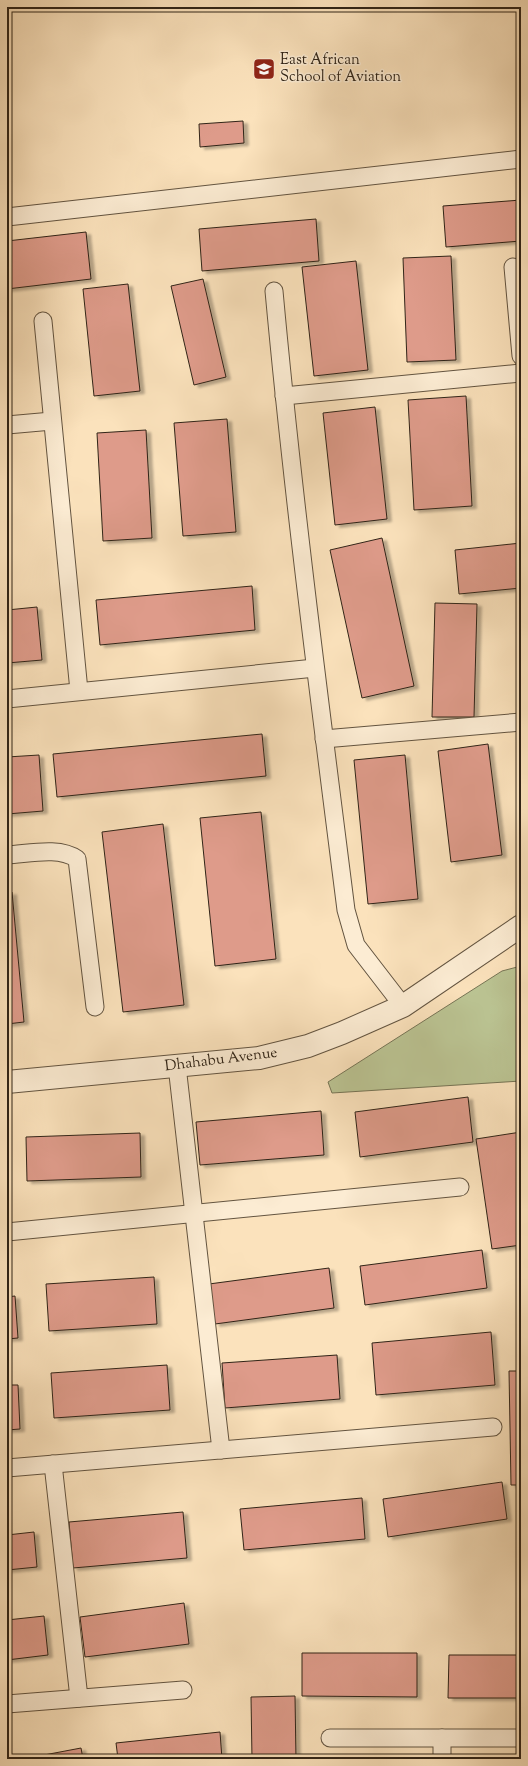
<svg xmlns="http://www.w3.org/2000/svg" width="528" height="1766" viewBox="0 0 528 1766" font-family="'Sorts Mill Goudy',serif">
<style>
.green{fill:#bbc493;stroke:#767455}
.building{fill:#de9b8a;stroke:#302417;filter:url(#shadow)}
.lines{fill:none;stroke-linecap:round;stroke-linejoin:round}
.service-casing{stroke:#635440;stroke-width:19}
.minor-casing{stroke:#635440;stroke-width:24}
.service{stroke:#fcecd3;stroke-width:17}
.minor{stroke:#fcecd3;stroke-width:22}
.labels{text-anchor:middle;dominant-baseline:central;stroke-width:3;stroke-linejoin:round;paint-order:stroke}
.poi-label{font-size:15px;fill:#302417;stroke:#fcecd3;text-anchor:start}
.street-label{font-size:15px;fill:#302417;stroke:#fcecd3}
</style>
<defs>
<filter id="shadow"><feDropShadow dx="4.5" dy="2.5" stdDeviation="1" flood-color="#0004"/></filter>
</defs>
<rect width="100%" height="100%" fill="#fbe2bc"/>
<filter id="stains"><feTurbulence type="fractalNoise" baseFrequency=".005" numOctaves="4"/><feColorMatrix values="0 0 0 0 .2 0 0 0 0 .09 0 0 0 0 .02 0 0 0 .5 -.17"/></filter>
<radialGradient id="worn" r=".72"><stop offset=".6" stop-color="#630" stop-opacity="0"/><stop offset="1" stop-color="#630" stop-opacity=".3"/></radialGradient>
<polygon class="green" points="521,966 521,1081 332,1093 328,1082 502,971"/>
<g class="building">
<polygon points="243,121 244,143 200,147 199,124"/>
<polygon points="521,200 521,241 446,247 443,206"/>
<polygon points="316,219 319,261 202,271 199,229"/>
<polygon points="86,232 91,279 7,289 7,241"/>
<polygon points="451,256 456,360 407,362 403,258"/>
<polygon points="356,261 368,370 314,376 302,267"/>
<polygon points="203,279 226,377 194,385 171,286"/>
<polygon points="128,284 140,391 94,396 83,289"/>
<polygon points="466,396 472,506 414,510 408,400"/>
<polygon points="375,407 387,519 335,525 323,413"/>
<polygon points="227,419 236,532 183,536 174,423"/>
<polygon points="146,430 152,538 103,541 97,433"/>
<polygon points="382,538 414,686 362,698 330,550"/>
<polygon points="521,543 521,588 459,594 455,550"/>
<polygon points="252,586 255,630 100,645 96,600"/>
<polygon points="435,603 477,604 474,717 432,717"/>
<polygon points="37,607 42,660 7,663 7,610"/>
<polygon points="262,734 266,776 57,797 53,754"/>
<polygon points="488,744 502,855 451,862 438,751"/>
<polygon points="39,755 43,811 7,814 7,757"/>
<polygon points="405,755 418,899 368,904 354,760"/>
<polygon points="261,812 276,959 215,966 200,818"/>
<polygon points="163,824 184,1005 123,1012 102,832"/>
<polygon points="12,892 24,1022 7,1024 7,893"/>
<polygon points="468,1097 473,1142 360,1157 355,1112"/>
<polygon points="321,1111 324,1155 200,1165 196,1122"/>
<polygon points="521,1132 521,1245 492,1249 476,1139"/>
<polygon points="140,1133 141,1177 27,1181 26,1137"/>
<polygon points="482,1250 487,1288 365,1305 360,1266"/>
<polygon points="329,1268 334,1308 215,1324 209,1284"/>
<polygon points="154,1277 157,1324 49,1331 46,1284"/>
<polygon points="15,1296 18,1338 7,1339 7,1297"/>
<polygon points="491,1332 495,1385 376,1395 372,1343"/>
<polygon points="337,1355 340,1399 225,1408 222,1363"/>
<polygon points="167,1365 170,1410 54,1418 51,1373"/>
<polygon points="509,1371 521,1371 521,1485 511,1485"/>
<polygon points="7,1385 18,1385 20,1429 7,1430"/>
<polygon points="502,1482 507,1519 388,1537 383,1499"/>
<polygon points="362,1498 365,1539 244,1550 240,1509"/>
<polygon points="183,1512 187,1558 73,1568 69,1522"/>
<polygon points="34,1532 37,1567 7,1570 7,1535"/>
<polygon points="184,1603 189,1644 85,1657 80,1617"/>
<polygon points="44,1616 48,1655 7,1660 7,1620"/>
<polygon points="302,1653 417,1653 417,1697 302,1696"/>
<polygon points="449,1655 521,1655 521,1698 448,1698"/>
<polygon points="295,1696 296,1759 252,1759 251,1697"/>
<polygon points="220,1732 222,1759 118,1759 116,1743"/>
<polygon points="81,1748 83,1759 23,1759"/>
</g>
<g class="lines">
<g class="service-casing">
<g id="service">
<polyline points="7,217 521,159"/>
<polyline points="513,267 521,356"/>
<path d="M274 291C293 498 320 704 346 910L356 945 403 1006"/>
<polyline points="43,321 79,691"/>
<polyline points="284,396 521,373"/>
<polyline points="7,425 52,421"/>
<polyline points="7,699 315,668"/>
<polyline points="324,739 521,722"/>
<path d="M7 855C28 854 59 846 77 859L95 1007"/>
<polyline points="177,1066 221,1450"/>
<polyline points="7,1232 460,1187"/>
<polyline points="53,1464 79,1698"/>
<polyline points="7,1468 493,1427"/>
<polyline points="7,1704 183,1690"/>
<polyline points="330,1738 521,1738"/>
<polyline points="442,1759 442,1738"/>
</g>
</g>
<g class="minor-casing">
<polyline id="minor" points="7,1082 259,1058 308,1046 342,1033 403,1006 521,926"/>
</g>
<use href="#service" class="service"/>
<use href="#minor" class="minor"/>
</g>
<defs>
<g id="university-square" transform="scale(1.15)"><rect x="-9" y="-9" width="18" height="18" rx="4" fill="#8f2418" stroke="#fcecd3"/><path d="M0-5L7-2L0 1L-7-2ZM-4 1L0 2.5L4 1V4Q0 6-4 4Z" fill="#fff"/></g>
</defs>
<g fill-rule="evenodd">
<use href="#university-square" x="264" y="69"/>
</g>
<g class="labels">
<g class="poi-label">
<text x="280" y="60">East African<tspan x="280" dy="17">School of Aviation</tspan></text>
</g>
<g class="street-label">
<text transform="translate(221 1060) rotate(-7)">Dhahabu Avenue</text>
</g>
</g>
<rect width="528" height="1766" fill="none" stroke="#fbe2bc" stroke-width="24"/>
<rect x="8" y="8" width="512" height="1750" fill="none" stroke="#302417" stroke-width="2"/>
<rect x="12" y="12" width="504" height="1742" fill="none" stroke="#302417"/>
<rect width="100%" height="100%" filter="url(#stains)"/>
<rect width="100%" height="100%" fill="url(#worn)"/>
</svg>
